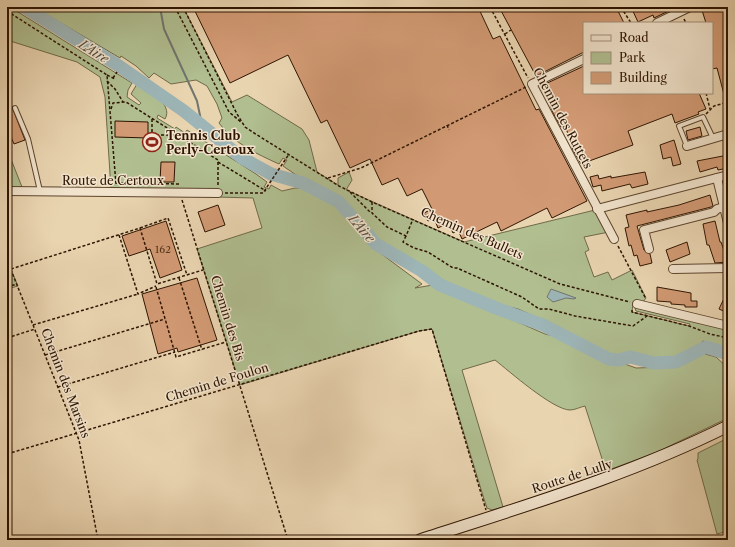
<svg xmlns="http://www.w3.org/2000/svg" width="735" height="547" viewBox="0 0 735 547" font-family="'Libre Caslon Text',serif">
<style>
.green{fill:#b0be90;stroke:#6f6948}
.water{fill:#9db5b7;stroke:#71756e}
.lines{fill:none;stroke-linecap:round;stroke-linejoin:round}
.stream{stroke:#71756e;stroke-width:2}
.river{stroke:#9db5b7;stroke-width:13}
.building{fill:#d29a74;stroke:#2e1401}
.lane-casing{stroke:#5d442d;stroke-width:6}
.street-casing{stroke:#5d442d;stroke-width:10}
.secondary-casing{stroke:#2e1401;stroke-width:13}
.path{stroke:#2e1401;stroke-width:1.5;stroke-dasharray:3 2;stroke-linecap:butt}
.lane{stroke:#f1e3cc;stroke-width:4}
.street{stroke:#f1e3cc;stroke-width:8}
.secondary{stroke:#f1e3cc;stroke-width:11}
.labels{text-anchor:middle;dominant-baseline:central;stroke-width:3;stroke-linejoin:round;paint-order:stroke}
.number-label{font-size:10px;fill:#57361e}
.street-label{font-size:12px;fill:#2e1401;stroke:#f1e3cc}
.poi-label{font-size:12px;font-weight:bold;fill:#2e1401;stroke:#f1e3cc;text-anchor:start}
.water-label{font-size:13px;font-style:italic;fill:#554c41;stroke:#f1e3cc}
</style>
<rect width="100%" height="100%" fill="#e9d4b0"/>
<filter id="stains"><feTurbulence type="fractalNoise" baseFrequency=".005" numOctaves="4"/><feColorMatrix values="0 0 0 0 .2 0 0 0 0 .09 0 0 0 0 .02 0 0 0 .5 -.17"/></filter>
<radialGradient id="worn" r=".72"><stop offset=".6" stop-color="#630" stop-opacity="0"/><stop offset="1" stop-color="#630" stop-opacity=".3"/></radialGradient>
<g class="green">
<path d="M7 7H10L132 83 128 90 127 97 139 105 141 103 131 94 137 84C147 90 174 104 165 119L158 115 157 118 175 129 176 127 185 133 187 130 256 174 267 182 264 187 269 189 271 185 282 191 295 188H304L338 206 360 231 368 244 422 284 415 288 433 285 436 288 456 295 545 334 563 338 586 351 589 355 606 363H622L636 368 666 367 685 363 687 360 705 354 716 357 728 368V418L657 452 606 471 585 406C580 407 575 410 570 410 553 410 509 371 495 360L462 370 503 507 492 510 487 508 484 499 432 329 419 331 240 385 197 249 262 228 253 198 216 197V190L111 189 105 97 100 77 77 62 7 40Z"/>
<path d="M34 7H183L232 102 247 95 302 129 309 140 317 172 338 185V178L349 172 352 180 346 190 464 242 595 210 609 232 584 237 589 250 585 252 594 277 608 272 612 280 632 270 646 298 643 302 633 303 632 312 689 326 690 324 636 311 635 308 638 306 728 328V349L703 341 695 349 671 359 651 360 630 355 606 354 547 322 518 309 501 305 459 288 437 277 425 267 377 242 350 208 334 195 302 179 283 166 287 160 283 158 279 164C257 154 233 143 219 123L222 118 217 104 207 86 196 80 171 84 154 73 149 78 136 66 121 56 120 58Z"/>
<polygon points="7,149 20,182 22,187 7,187"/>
<polygon points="7,260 18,286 7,289"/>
<polygon points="728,438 728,531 717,534 697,460 698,459 698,453"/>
</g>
<polygon class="water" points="551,289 576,298 574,299 566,298 553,302 547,297"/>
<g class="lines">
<polyline class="stream" points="160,7 164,29 197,101 202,125"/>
<polyline class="river" points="24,7 119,66 184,111 242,158 271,174 303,183 339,202 376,244 422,271 440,285 501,310 543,325 609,359 619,360 630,357 654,363 676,362 706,347 728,354"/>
</g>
<g class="building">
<polygon points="193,7 478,7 493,39 500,36 536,110 539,109 587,201 552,218 547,208 501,231 497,222 462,239 458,230 453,233 448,223 438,228 434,218 428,221 424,213 432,209 422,189 407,196 398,178 382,185 370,159 350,168 327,120 321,123 288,55 230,83"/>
<polygon points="499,7 616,7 624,23 584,23 584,52 536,76"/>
<polygon points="631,7 677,7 654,18 653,15 638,22"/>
<polygon points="701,7 728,7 728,101 726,102 717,68 712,69 712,23 706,23"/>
<polygon points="584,66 584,93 699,93 706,109 698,112 699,114 675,123 672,114 628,131 633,145 581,164 573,150 565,125 561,127 553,113 543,85"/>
<polygon points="7,94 25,140 14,144 7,128"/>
<polygon points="115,121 148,122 148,138 115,137"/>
<polygon points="700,127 702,136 688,140 686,131"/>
<polygon points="674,140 681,164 673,166 671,157 663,159 660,145"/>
<polygon points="728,155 728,168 718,170 717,167 700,172 697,161"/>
<polygon points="161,162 175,162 174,182 160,182"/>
<polygon points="645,172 648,184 632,188 630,184 602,191 601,185 593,187 590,177 598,175 599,179 611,176 611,178"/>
<polygon points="710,195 713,206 711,207 637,226 644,250 650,254 652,263 640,266 637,255 634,256 631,245 629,246 625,228 629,227 626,215 647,210 647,212 679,205"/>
<polygon points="218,205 225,225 205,232 198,212"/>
<polygon points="166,221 182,270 160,278 150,249 129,256 122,236"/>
<polygon points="715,221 720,242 721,242 728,262 715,263 709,245 707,245 703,224"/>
<polygon points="687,242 690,254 670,262 666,250"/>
<polygon points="197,278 217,340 178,352 177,348 158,354 142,294"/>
<polygon points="657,287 691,293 691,301 697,301 697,307 685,307 685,305 671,304 671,302 657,301"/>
<polygon points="728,290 728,313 719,309"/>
</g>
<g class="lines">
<g class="lane-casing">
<g id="lane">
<polyline points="15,108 28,139 40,191"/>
<polyline points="687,146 679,126 703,117 713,138"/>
</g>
</g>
<g class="street-casing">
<g id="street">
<polyline points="657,23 690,7"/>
<polyline points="584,59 532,84 614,239"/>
<polyline points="687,146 728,134"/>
<polyline points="717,178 728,223"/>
<polyline points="7,191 218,193"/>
<polyline points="597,209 728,175"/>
<polyline points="649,249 644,230 714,212 717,209 724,207"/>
<polyline points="673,269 728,268"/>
<polyline points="637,304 728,326"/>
</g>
</g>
<g class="secondary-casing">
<path id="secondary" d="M420 540C524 506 630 475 728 426"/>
</g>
<g class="path">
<polyline points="175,7 229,112 241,122"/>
<polyline points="183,7 237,114 245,127 254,133 339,186 372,202 560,284 630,302"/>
<polyline points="490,7 528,78"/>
<polyline points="621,7 631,23"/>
<polyline points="7,11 107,75 116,184"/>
<polyline points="684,19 686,23"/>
<polyline points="505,34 511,30"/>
<polyline points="107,75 115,79"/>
<polyline points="113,78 117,72"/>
<polyline points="107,81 115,89 123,102"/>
<polyline points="706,93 710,109"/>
<polyline points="111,109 113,103 126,102 218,160 218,185"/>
<polyline points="706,114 714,106 728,102"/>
<polyline points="152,119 152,135 178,135"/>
<polyline points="447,125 449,130"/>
<polyline points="218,162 266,191"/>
<polyline points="328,178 361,168 526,87"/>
<polyline points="116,183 180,184"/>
<polyline points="350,192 371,213"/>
<polyline points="225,193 263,193 289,154"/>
<polyline points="182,200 288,540"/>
<polyline points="372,202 372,213 387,227 406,236 413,219"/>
<polyline points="140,228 168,218 187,275"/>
<polyline points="119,235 138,294 156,286"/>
<polyline points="406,236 403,242 414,248 428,252 453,268 457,268 522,297 539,309 549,309 575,316 633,326 647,316"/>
<polyline points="618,246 646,299"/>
<polyline points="7,260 79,440 98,540"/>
<polyline points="11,269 140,228 157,284 203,270"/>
<polyline points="179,278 202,350"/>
<polyline points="7,287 17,284"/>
<polyline points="156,287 176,357 226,342"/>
<polyline points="632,310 632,312 689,326 710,334 728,338"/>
<polyline points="33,325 138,294"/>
<polyline points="7,338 35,329"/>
<polyline points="45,355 165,319"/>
<polyline points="58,387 175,352"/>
<polyline points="7,454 419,331 432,329 486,510"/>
</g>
<use href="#lane" class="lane"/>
<use href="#street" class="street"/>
<use href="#secondary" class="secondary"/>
</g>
<defs>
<g id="stadium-ring" transform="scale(1)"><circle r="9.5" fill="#f1e3cc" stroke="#8f2418" stroke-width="1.5"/><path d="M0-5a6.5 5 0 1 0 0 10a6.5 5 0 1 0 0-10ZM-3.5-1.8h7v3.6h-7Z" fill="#8f2418"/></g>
</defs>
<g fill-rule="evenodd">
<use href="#stadium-ring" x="152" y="142"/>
</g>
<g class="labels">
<g class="number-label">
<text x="163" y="249">162</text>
</g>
<g class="street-label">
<text transform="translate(563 118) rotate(62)">Chemin des Ruttets</text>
<text x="113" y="180">Route de Certoux</text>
<text transform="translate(472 233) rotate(24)">Chemin des Bullets</text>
<text transform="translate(228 318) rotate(73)">Chemin des Bis</text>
<text transform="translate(217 382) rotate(-17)">Chemin de Foulon</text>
<text transform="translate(66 383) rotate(69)">Chemin des Marsins</text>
<text transform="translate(572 476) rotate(-18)">Route de Lully</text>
</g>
<g class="poi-label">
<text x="166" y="135">Tennis Club<tspan x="166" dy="14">Perly-Certoux</tspan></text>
</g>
<g class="water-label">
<text transform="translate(94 51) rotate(32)">L'Aire</text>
<text transform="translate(362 228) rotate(49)">L'Aire</text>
</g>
</g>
<rect width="735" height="547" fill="none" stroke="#e9d4b0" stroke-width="24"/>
<rect x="8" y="8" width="719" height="531" fill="none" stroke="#2e1401" stroke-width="2"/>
<rect x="12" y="12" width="711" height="523" fill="none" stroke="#2e1401"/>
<rect x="583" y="22" width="130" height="72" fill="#f1e3cc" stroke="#a3907b"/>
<rect x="591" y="35" width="20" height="6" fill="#f1e3cc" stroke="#a3907b"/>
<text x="619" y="42" font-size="12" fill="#2e1401">Road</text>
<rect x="591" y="52" width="20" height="12" fill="#b0be90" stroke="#a3907b"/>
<text x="619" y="62" font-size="12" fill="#2e1401">Park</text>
<rect x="591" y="72" width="20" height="12" fill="#d29a74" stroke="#a3907b"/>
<text x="619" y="82" font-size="12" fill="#2e1401">Building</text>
<rect width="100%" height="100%" filter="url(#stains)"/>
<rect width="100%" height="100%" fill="url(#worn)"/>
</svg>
